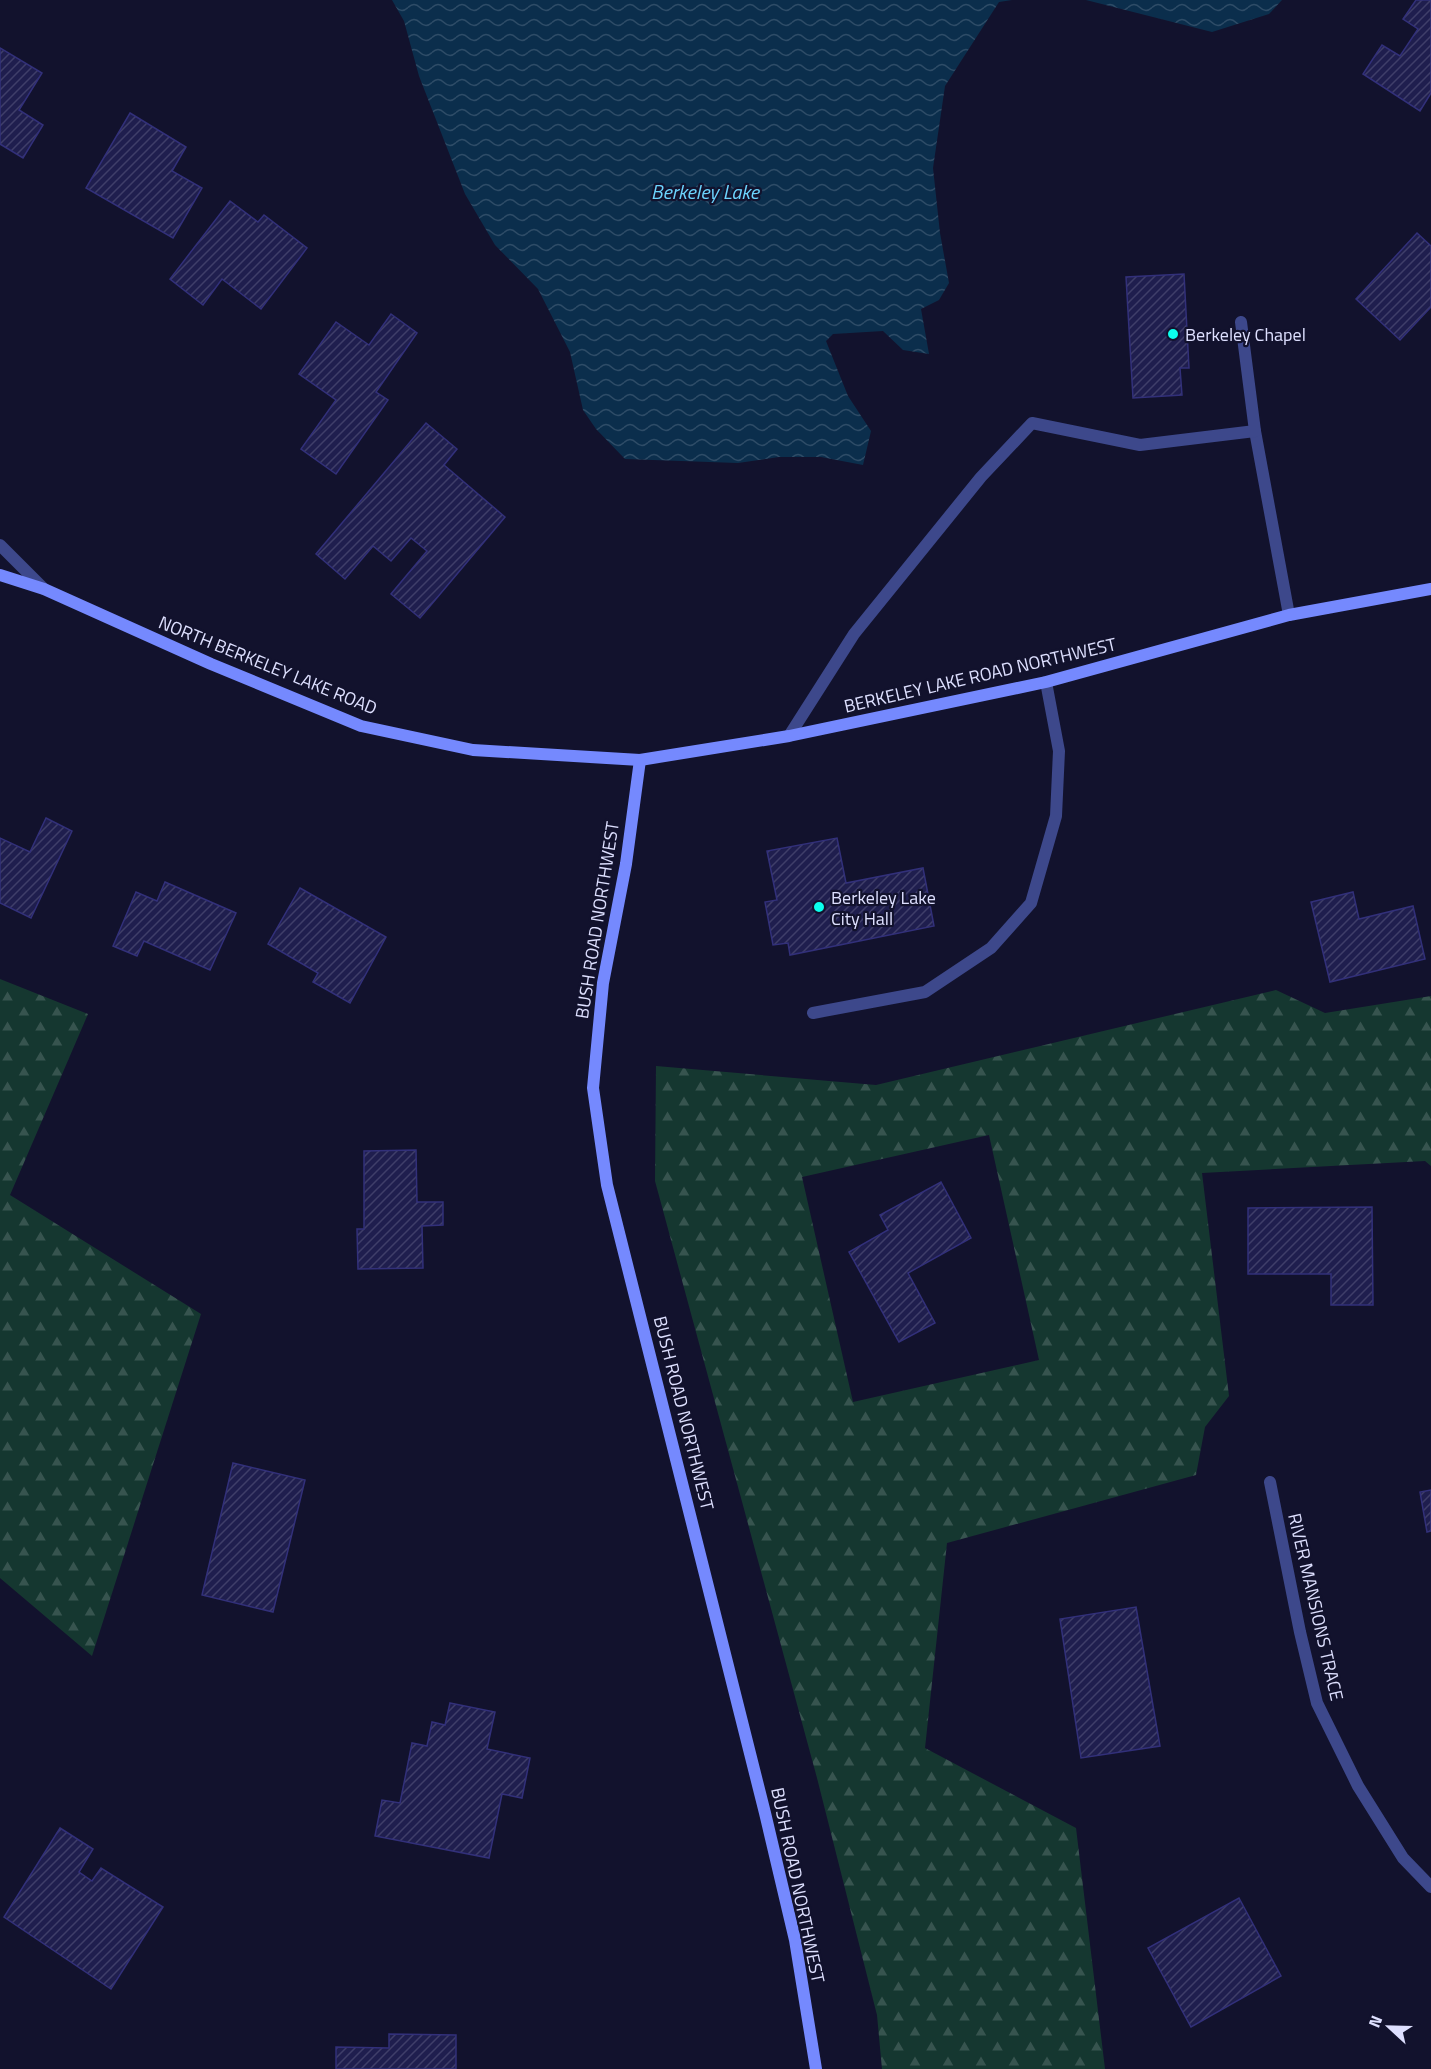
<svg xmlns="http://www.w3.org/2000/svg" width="1431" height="2069" viewBox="0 0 1431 2069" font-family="'Titillium Web',sans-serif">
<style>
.forest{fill:url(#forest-firs);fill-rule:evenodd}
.water{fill:url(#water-waves)}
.building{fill:url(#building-hatch);stroke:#32307a;stroke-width:1.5}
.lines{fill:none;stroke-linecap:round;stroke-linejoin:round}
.lane{stroke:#3d488b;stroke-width:12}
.street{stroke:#3d488b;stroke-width:12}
.secondary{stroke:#7589fe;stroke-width:12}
.poi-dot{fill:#0bfeed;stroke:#12122d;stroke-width:2}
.labels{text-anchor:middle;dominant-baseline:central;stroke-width:4.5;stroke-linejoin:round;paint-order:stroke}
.poi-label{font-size:18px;fill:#dee0ff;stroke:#12122d;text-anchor:start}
.street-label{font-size:18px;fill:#dee0ff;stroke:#12122d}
.water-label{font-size:20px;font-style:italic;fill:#6cd4fe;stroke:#12122d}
</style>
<defs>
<pattern id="forest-firs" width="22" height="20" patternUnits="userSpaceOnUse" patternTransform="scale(1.5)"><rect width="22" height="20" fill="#153730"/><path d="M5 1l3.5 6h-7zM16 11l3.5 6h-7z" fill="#37544f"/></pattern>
<pattern id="water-waves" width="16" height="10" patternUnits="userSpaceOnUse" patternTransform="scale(1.5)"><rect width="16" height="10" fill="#0b2e4c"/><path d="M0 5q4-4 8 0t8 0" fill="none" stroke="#2e4c67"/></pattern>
<pattern id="building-hatch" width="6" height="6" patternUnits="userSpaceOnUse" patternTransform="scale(1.5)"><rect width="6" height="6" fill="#1f1e4e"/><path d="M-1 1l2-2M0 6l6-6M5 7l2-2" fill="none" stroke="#3f3e69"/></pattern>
</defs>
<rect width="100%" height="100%" fill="#12122d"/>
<g class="forest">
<polygon points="0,979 88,1014 10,1195 201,1314 92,1656 0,1578"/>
<path d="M1276 990 1325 1013 1431 996V1166L1425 1161 1202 1173 1229 1396 1205 1427 1196 1475 947 1543 925 1748 1076 1828 1105 2069H882L877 2015 817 1778 655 1181 656 1066 876 1085ZM989 1135 1039 1360 853 1402 802 1177Z"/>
</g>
<g class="water">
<polygon points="392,0 1012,0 999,2 945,86 933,168 940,233 949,283 939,300 921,309 929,354 903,350 883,331 833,334 826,341 848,396 871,431 863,465 821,457 779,457 738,463 625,459 596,429 583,410 570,352 538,289 495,245 465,194 419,76 404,21"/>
<polygon points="1086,0 1282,0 1269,14 1212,32"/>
</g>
<g class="building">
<polygon points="1416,0 1431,0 1431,93 1420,111 1363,74 1382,45 1400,56 1418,29 1403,19"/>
<polygon points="0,48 42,73 19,110 43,125 23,158 0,144"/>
<polygon points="130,113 186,147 172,171 202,188 173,238 86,188"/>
<polygon points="230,201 258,222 264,215 307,248 261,309 222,279 203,305 170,279"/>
<polygon points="1417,233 1431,246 1431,307 1400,340 1356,299"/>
<polygon points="1184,274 1189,368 1180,368 1182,395 1133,398 1126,277"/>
<polygon points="391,314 417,333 376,392 388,400 336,474 301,449 336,400 299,374 336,322 369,345"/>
<polygon points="426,423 457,449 444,465 505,517 420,618 391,594 427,551 411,538 391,561 373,546 345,579 316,554"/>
<polygon points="46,818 72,831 31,918 0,903 0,838 30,852"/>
<polygon points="837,838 846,883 923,868 934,926 790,955 788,943 773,945 765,902 777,900 767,851"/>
<polygon points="165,882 236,913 210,970 144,941 137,956 113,946 136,892 157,901"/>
<polygon points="300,888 386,937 350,1003 313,982 318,973 268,944"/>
<polygon points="1353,892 1359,919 1413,906 1425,959 1330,982 1311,902"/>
<polygon points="416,1150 417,1202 443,1202 443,1225 422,1226 423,1268 358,1269 357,1229 364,1229 364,1151"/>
<polygon points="941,1182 971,1238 908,1273 935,1323 899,1342 849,1252 888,1230 880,1215"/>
<polygon points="1372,1207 1373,1305 1331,1305 1331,1274 1248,1274 1248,1208"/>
<polygon points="233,1463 305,1480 273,1612 202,1595"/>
<polygon points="1431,1490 1431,1531 1427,1532 1420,1492"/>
<polygon points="1136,1607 1160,1746 1081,1758 1060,1619"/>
<polygon points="450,1703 495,1712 487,1749 530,1758 522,1798 502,1794 489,1858 375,1836 382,1800 400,1803 412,1743 427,1746 432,1722 445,1725"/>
<polygon points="60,1828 93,1849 79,1872 92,1881 101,1868 163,1907 111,1989 4,1917"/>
<polygon points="1239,1898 1281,1976 1191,2027 1148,1948"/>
<polygon points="389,2034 456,2035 456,2069 336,2069 336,2047 389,2048"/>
</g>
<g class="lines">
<g class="lane">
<polyline points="1255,431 1289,615"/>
<polyline points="789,736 854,634 981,477 1032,423 1140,445 1255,431 1241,322"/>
<polyline points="813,1013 925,992 991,948 1031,903 1056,816 1059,751 1046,682"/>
</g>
<g class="street">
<polyline points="0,545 44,589"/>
<polyline points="1270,1482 1300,1632 1317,1703 1358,1786 1403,1858 1431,1887"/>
</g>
<g class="secondary">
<polyline points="0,575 44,589 211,664 361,726 473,750 640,760 789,736 1046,682 1289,615 1431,589"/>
<polyline points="640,760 626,864 603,983 593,1088 607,1185 765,1813 795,1940 816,2069"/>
</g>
</g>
<g class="poi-dot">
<circle cx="1173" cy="334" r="6"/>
<circle cx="819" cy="907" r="6"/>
</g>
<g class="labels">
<g class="poi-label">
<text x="1185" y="334">Berkeley Chapel</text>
<text x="831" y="897">Berkeley Lake<tspan x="831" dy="21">City Hall</tspan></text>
</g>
<g class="street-label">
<text transform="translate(268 665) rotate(22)">NORTH BERKELEY LAKE ROAD</text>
<text transform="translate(980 675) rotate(-13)">BERKELEY LAKE ROAD NORTHWEST</text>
<text transform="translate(597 920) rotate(-81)">BUSH ROAD NORTHWEST</text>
<text transform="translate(684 1413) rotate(76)">BUSH ROAD NORTHWEST</text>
<text transform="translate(1316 1607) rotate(77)">RIVER MANSIONS TRACE</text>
<text transform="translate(798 1885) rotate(78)">BUSH ROAD NORTHWEST</text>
</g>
<g class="water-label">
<text x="705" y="191">Berkeley Lake</text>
</g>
</g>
<g transform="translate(1389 2027) rotate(292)" stroke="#12122d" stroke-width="4.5" paint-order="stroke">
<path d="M0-4.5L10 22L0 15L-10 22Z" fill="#dee0ff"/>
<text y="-9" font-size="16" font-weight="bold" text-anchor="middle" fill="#dee0ff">N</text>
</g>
</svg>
